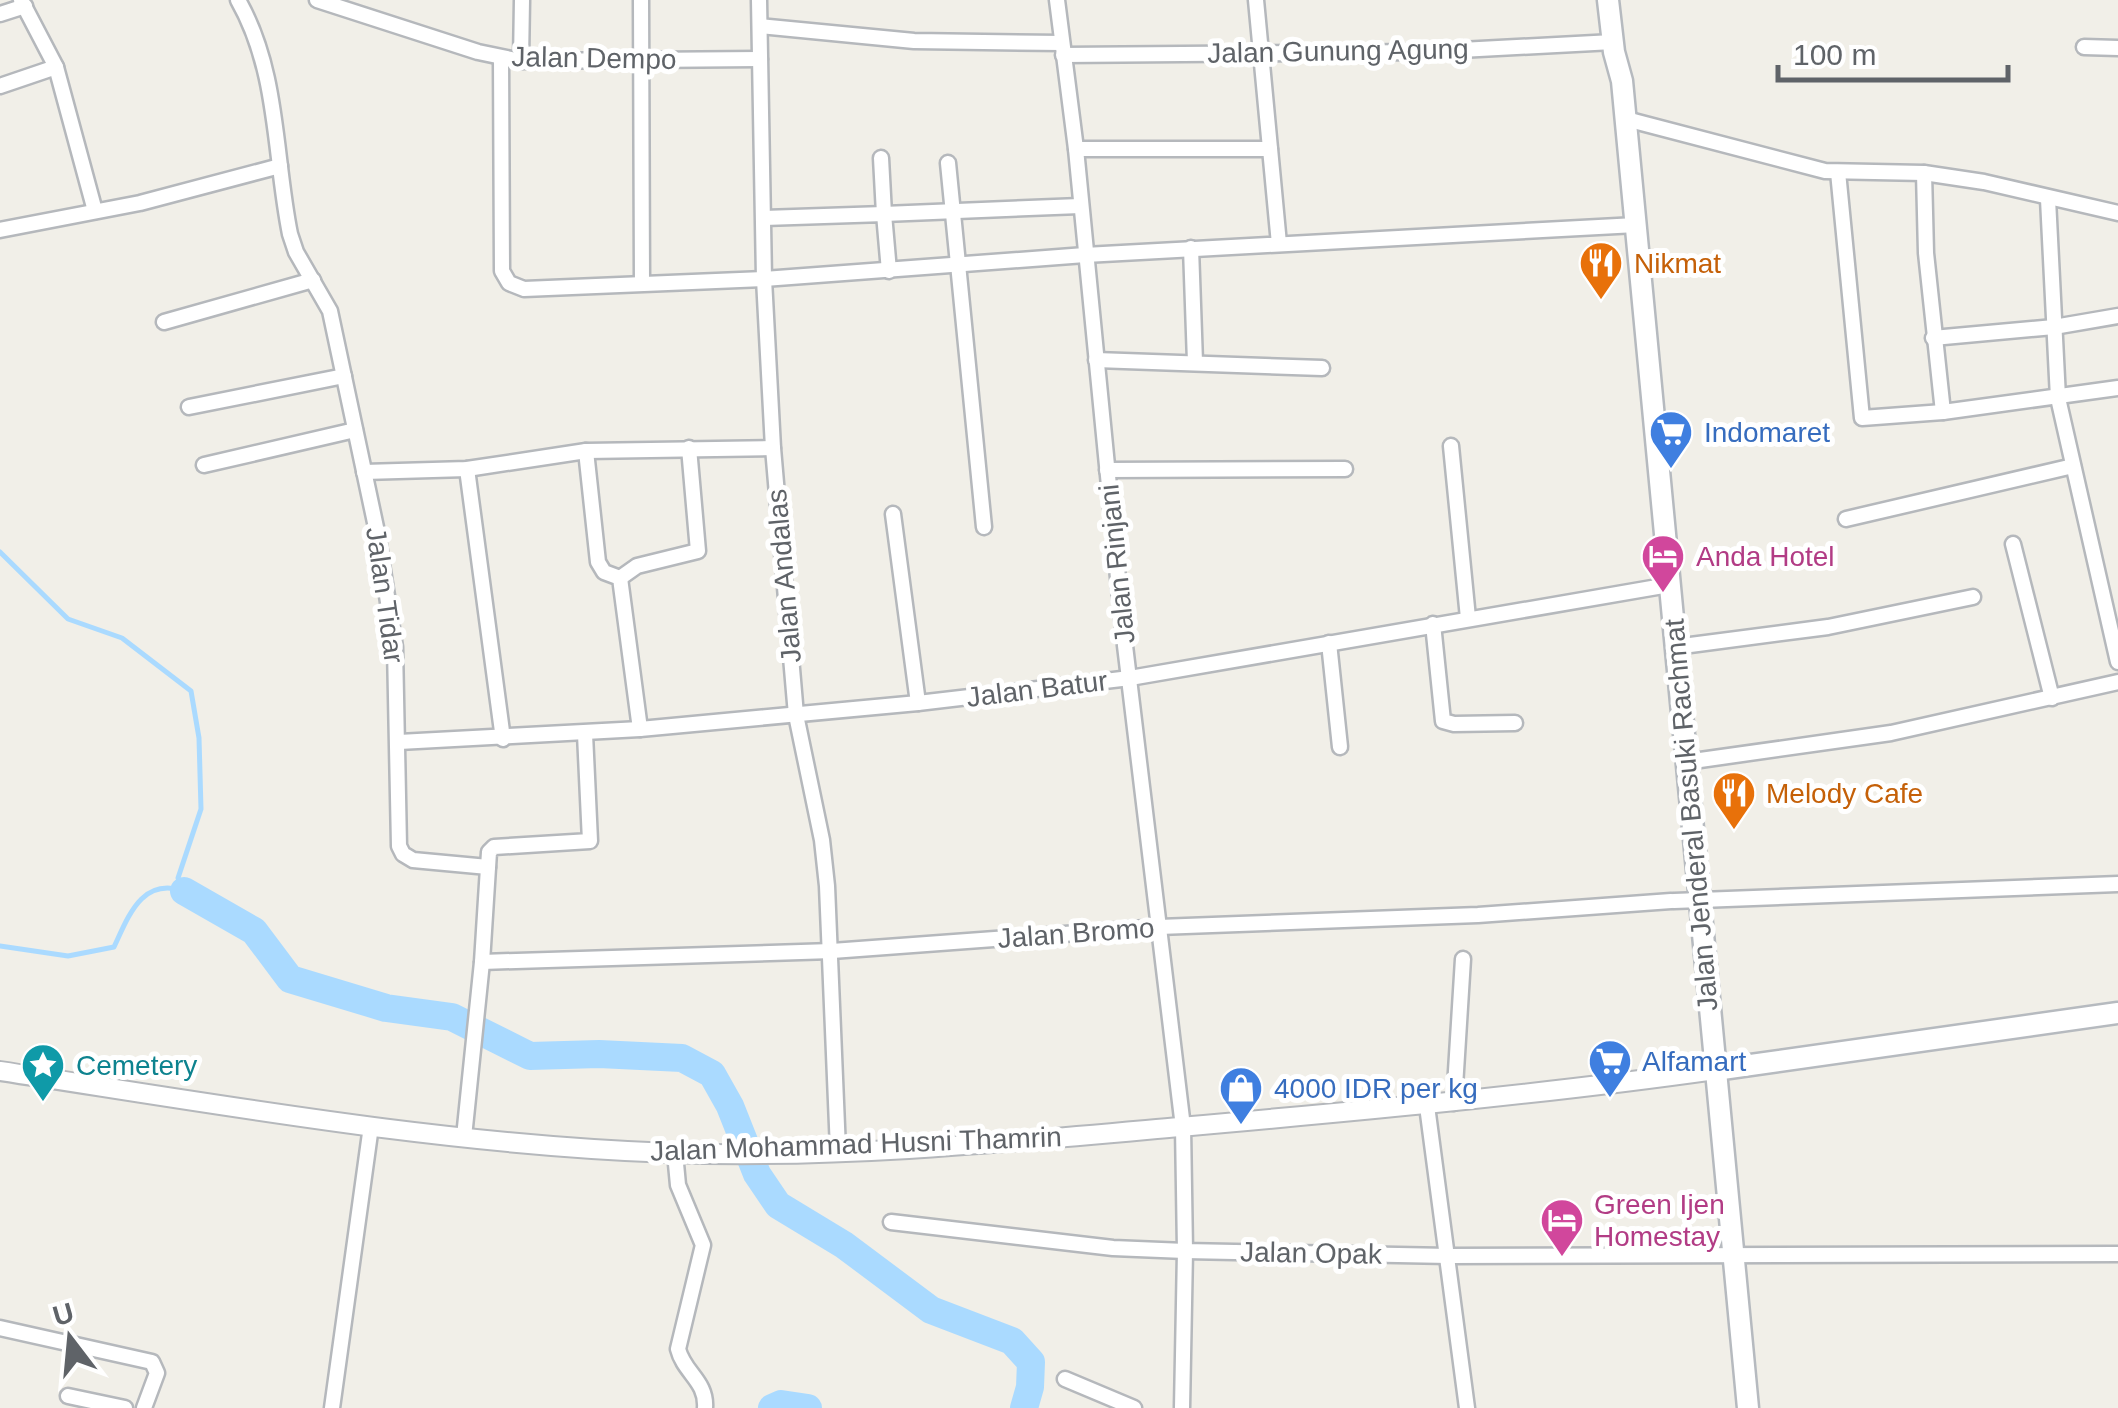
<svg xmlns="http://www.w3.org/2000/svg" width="2118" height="1408" viewBox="0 0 2118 1408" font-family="Helvetica,sans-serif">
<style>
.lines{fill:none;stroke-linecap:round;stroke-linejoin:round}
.stream{stroke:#aadaff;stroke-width:5}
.river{stroke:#aadaff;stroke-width:28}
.minor-casing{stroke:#b5b8bc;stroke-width:19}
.tertiary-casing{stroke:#b5b8bc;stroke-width:22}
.secondary-casing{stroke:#b6babf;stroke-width:25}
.minor{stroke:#fff;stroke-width:14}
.tertiary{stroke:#fff;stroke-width:18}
.secondary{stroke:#fff;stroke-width:20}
.labels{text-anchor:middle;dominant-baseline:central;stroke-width:10;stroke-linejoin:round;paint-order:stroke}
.street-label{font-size:28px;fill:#5f6368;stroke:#fff}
.food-label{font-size:28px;fill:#c56008;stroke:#fff;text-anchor:start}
.shop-label{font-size:28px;fill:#366cbe;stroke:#fff;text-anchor:start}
.hotel-label{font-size:28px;fill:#b23c85;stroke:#fff;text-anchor:start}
.culture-label{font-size:28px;fill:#0d838f;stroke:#fff;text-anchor:start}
</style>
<rect width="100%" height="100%" fill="#f1efe8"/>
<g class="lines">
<g class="stream">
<polyline points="0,552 68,619 122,638 191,691 199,738 201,809 178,878 184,891"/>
<path d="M0 946 68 956 114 947C129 915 142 877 184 891"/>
</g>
<g class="river">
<polyline points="184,891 254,931 290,979 386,1008 452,1017 530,1056 599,1054 682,1058 712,1074 730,1106 757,1174 778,1205 844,1245 931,1310 1012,1341 1031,1362 1030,1387 1024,1408"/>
<polyline points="772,1408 781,1404 808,1408"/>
</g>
<g class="minor-casing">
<g id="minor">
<polyline points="21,0 56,67 95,211"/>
<path d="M238 0C279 72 274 155 290 234L296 252 330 311 377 532 395 647 399 846 403 854 413 860 488 867"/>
<polyline points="317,0 478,52 521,61 760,59"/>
<polyline points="641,0 642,283"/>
<polyline points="759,0 764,279 773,448 796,715 822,840 827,886 838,1150"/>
<polyline points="1057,0 1076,149 1123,629 1183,1127 1185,1251 1182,1408"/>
<polyline points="1256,0 1279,244"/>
<polyline points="0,14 25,6"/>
<polyline points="760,26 914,41 1062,43"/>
<polyline points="2084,47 2118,48"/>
<polyline points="1063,55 1423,52 1613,42"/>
<polyline points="501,58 502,271 509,283 524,289 764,279 1085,255 1636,225"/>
<polyline points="521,61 522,0"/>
<polyline points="0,86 56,67"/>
<polyline points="1626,119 1825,171 1924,173 1984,182 2118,213"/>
<polyline points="1076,149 1270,149"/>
<polyline points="881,158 884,214 1080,206"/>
<polyline points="948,163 984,527"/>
<polyline points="1838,172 1862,418 1943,412 2118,388"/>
<polyline points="1924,173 1926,253 1943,412"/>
<polyline points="2048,199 2058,398 2118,662"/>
<polyline points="764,218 884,214 889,271"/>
<polyline points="0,230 140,203 280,166"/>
<polyline points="1191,248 1195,362"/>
<polyline points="164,322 313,280"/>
<polyline points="1933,338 2054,327 2118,316"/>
<polyline points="1096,360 1322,368"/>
<polyline points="189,407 344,376"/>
<polyline points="1451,446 1468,618"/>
<polyline points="586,451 598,562 604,572 620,578 640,729"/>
<polyline points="204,465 355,430"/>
<polyline points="467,469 503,739"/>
<polyline points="1107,470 1345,469"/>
<polyline points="364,472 467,469 586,451 773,448"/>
<polyline points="893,514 918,703"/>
<polyline points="1846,519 2073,466"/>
<polyline points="2013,544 2052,698"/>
<polyline points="620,578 637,566 698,551 689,448"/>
<polyline points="1433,624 1443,721 1454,724 1515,723"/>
<polyline points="1329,643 1340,747"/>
<polyline points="1675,647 1828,627 1973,597"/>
<polyline points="399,742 640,729 918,703 1130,678 1669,585"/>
<polyline points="1686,762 1891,733 2118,682"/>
<polyline points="1674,901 2118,884"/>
<polyline points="482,962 832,951 1159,927 1478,915 1671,901"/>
<polyline points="1454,1103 1463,959"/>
<polyline points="1427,1106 1467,1408"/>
<polyline points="464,1137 482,962 489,852 494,847 590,841 585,734"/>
<path d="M675 1153 678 1185 703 1245 678 1349C684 1373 707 1381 705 1408"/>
<polyline points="891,1222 1113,1248 1185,1251 1449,1256 2118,1254"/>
<polyline points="0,1328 152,1362 157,1373 144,1408"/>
<polyline points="1065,1379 1134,1408"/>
<polyline points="68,1396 125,1408"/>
<polyline points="332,1408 371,1126"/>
</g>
</g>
<g class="tertiary-casing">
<path id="tertiary" d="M0 1071C222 1105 446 1145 670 1153 840 1159 1012 1142 1180 1127 1359 1111 1537 1095 1715 1070"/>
</g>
<g class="secondary-casing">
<g id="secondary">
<polyline points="1608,0 1614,52 1622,81 1748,1408"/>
<polyline points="1715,1070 2118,1013"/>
</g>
</g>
<use href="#minor" class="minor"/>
<use href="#tertiary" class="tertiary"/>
<use href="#secondary" class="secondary"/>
</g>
<defs>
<g id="restaurant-pin" transform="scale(2.25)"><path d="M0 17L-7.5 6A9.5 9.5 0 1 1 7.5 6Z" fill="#e8710a" stroke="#fff"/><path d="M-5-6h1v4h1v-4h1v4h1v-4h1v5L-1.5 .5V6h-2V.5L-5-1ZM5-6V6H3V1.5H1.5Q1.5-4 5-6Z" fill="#fff"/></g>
<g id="supermarket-pin" transform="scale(2.25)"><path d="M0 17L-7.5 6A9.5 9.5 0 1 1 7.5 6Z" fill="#3f7fe0" stroke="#fff"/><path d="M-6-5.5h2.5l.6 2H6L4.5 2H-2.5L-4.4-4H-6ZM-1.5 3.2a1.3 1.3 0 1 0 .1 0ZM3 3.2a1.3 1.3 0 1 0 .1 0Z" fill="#fff"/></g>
<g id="hotel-pin" transform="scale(2.25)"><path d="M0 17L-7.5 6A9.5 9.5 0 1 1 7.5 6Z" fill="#d1479c" stroke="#fff"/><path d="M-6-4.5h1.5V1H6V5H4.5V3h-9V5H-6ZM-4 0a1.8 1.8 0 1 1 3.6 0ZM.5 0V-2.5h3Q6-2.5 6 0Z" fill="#fff"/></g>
<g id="sight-pin" transform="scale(2.25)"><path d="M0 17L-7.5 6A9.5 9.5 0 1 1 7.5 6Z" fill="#0f9aa8" stroke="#fff"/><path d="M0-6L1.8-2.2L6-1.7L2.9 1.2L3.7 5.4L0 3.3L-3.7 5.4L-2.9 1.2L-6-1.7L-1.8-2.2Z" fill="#fff"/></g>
<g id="shop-pin" transform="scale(2.25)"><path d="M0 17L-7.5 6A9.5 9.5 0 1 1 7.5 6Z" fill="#3f7fe0" stroke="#fff"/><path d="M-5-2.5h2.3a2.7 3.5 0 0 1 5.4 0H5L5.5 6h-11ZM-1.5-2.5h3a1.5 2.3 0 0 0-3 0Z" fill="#fff"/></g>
</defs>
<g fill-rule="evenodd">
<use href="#restaurant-pin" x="1601" y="263"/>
<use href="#supermarket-pin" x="1671" y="432"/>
<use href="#hotel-pin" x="1663" y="556"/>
<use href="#restaurant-pin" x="1734" y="793"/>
<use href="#supermarket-pin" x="1610" y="1061"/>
<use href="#sight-pin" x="43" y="1065"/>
<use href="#shop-pin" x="1241" y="1088"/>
<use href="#hotel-pin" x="1562" y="1220"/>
</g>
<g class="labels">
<g class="street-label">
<text transform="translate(1338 51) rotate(-1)">Jalan Gunung Agung</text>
<text transform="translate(594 58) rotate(1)">Jalan Dempo</text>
<text transform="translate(1117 564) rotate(-96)">Jalan Rinjani</text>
<text transform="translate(784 576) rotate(-95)">Jalan Andalas</text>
<text transform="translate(385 595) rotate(82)">Jalan Tidar</text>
<text transform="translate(1037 689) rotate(-7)">Jalan Batur</text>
<text transform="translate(1691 815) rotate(-95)">Jalan Jenderal Basuki Rachmat</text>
<text transform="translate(1076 933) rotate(-4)">Jalan Bromo</text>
<text transform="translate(856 1144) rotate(-2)">Jalan Mohammad Husni Thamrin</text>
<text transform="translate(1311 1253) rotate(1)">Jalan Opak</text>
</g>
<g class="food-label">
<text x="1634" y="263">Nikmat</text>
<text x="1766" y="793">Melody Cafe</text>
</g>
<g class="shop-label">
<text x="1704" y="432">Indomaret</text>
<text x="1642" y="1061">Alfamart</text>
<text x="1274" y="1088">4000 IDR per kg</text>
</g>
<g class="hotel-label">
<text x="1696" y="556">Anda Hotel</text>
<text x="1594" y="1204">Green Ijen<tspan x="1594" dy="32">Homestay</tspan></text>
</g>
<g class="culture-label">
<text x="76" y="1065">Cemetery</text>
</g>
</g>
<g transform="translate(70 1338) rotate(344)" stroke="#ffffff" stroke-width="8" paint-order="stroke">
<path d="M0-8L18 38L0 25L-18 38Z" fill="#5f6368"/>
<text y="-15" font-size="28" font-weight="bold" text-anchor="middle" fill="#5f6368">U</text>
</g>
<path d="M1778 65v15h230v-15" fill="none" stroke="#5f6368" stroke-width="5"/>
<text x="1793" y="65" font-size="30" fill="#5f6368" stroke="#ffffff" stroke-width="8" paint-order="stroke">100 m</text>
</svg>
